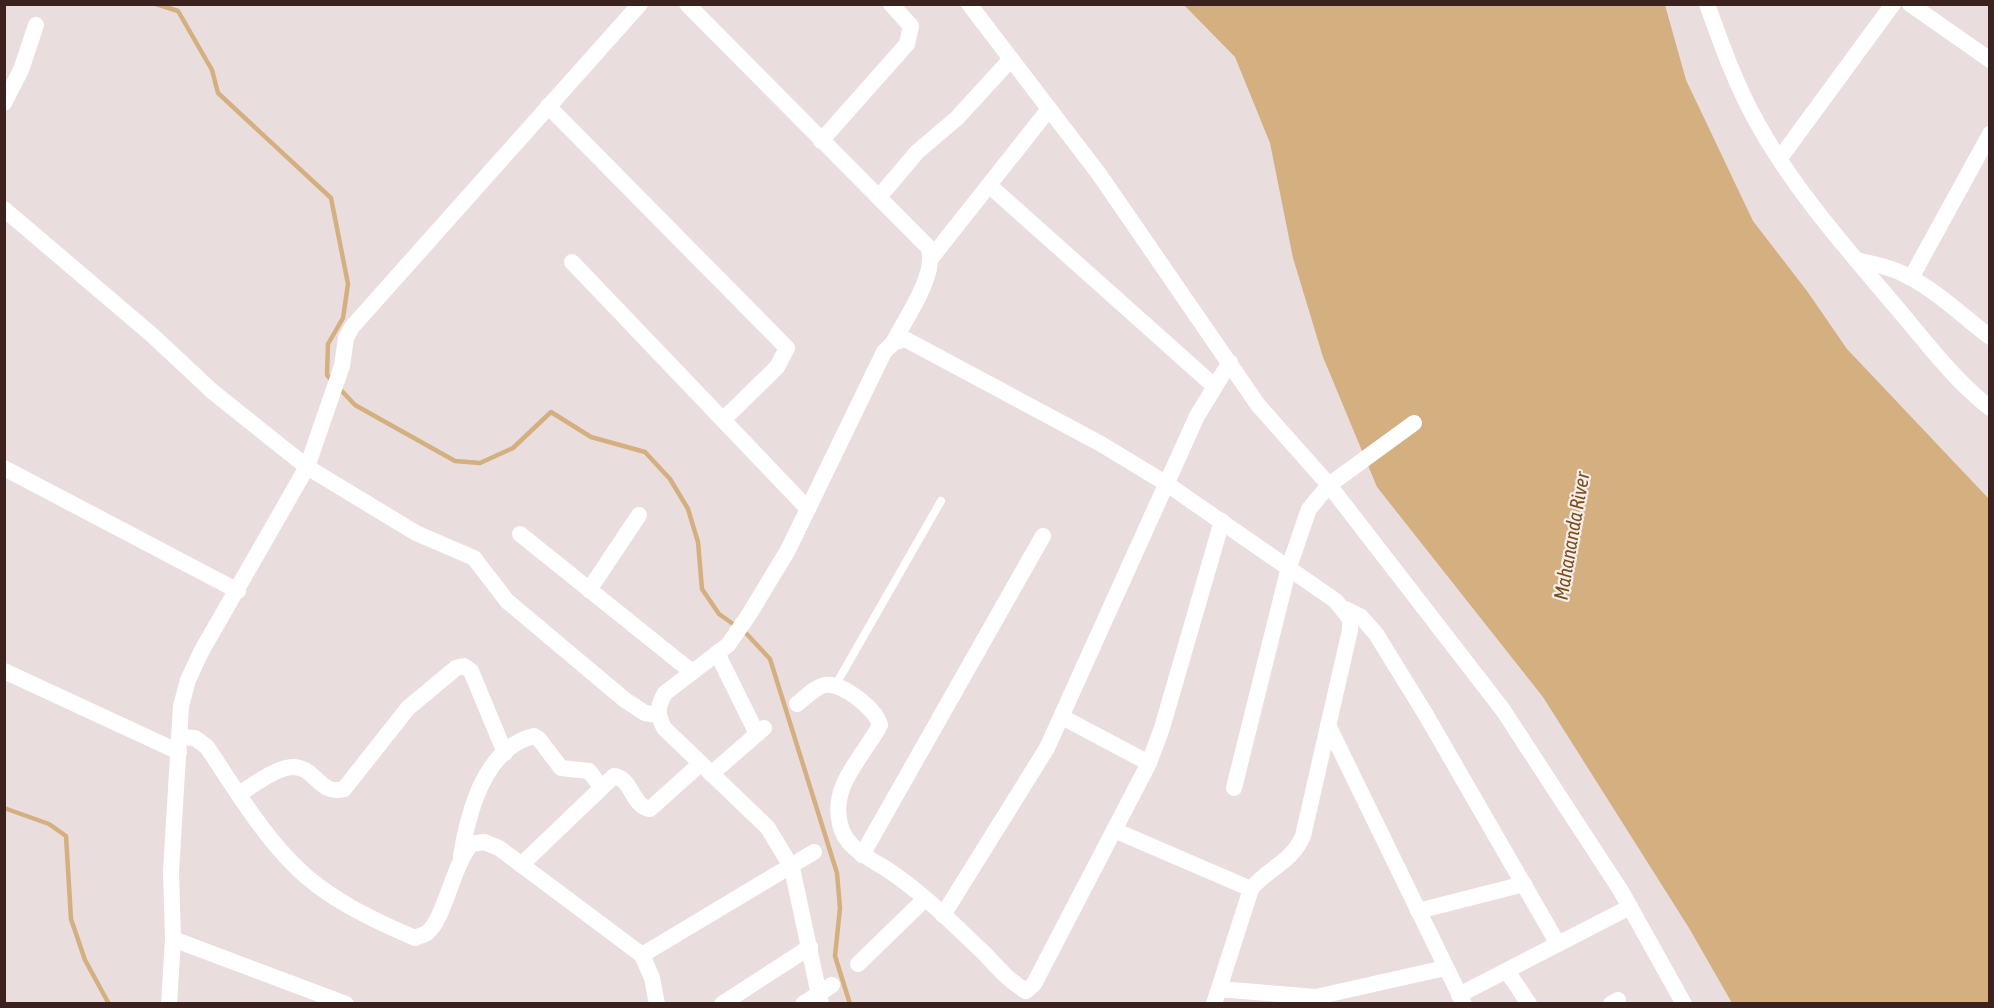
<svg xmlns="http://www.w3.org/2000/svg" width="1994" height="1008" viewBox="0 0 1994 1008" font-family="'Asap Condensed',sans-serif">
<style>
.water{fill:#d4af80}
.lines{fill:none;stroke-linecap:round;stroke-linejoin:round}
.stream{stroke:#d4af80;stroke-width:4.5}
.service{stroke:#fff;stroke-width:8}
.minor{stroke:#fff;stroke-width:16}
.labels{text-anchor:middle;dominant-baseline:central;stroke-width:4.5;stroke-linejoin:round;paint-order:stroke}
.water-label{font-size:20px;font-style:italic;fill:#7a4f15;stroke:#f7edee}
</style>
<rect width="100%" height="100%" fill="#eaddde"/>
<polygon class="water" points="1184,5 1665,5 1686,80 1753,221 1807,291 1847,349 1989,499 1989,1003 1732,1003 1689,928 1543,697 1377,487 1323,357 1293,258 1270,143 1235,57"/>
<g class="lines">
<g class="stream">
<polyline points="156,4 178,11 212,70 218,93 331,198 348,284 343,318 328,344 327,375 333,382"/>
<polyline points="339,388 355,405 455,461 480,463 513,448 551,412 591,437 645,452 670,479 688,509 698,542 702,589 719,614 736,626"/>
<polyline points="743,630 770,659 837,873 840,908 835,956 850,1004"/>
<polyline points="4,808 49,824 66,836 71,919 85,960 109,1004"/>
</g>
<polyline class="service" points="835,686 941,501"/>
<g class="minor">
<path d="M687 4 928 247C939 272 905 319 893 343"/>
<polyline points="969,4 1099,174 1258,405 1329,485 1503,710 1621,891 1684,1004"/>
<path d="M1707 4C1722 46 1737 88 1759 126 1796 192 1848 250 1897 308 1926 342 1954 380 1990 408"/>
<polyline points="1910,4 1990,60"/>
<polyline points="4,103 21,70 36,25"/>
<polyline points="548,106 787,348 777,367 723,420"/>
<polyline points="821,141 907,44 911,26 891,4"/>
<polyline points="1780,158 1893,4"/>
<polyline points="990,186 1213,385"/>
<polyline points="879,197 917,152 957,118 1011,59"/>
<polyline points="4,209 152,335 213,392 307,467 416,533 474,558 507,601 625,700 645,713 657,715"/>
<polyline points="932,257 1049,109"/>
<path d="M1856 260C1870 263 1884 266 1897 271 1932 286 1960 314 1990 337"/>
<polyline points="572,262 808,509"/>
<polyline points="1911,278 1990,134"/>
<polyline points="4,468 238,591"/>
<polyline points="520,534 692,672"/>
<polyline points="589,590 639,515"/>
<polyline points="1345,609 1361,617 1376,634 1426,715 1558,944"/>
<polyline points="717,653 757,734"/>
<polyline points="4,671 179,752"/>
<path d="M797 704C805 698 815 687 825 685 842 682 876 709 880 725 864 756 830 785 840 824 845 848 869 858 888 870 923 893 954 925 985 954 997 967 1010 982 1026 991L1034 984 1149 763 1162 728 1222 521"/>
<polyline points="1062,717 1149,763"/>
<polyline points="1328,725 1464,1004"/>
<path d="M180 737 195 738 207 747C234 787 260 831 294 865 326 898 373 920 415 938 418 936 425 935 428 932 445 917 452 868 471 844L484 842 499 848 642 955 652 978 657 1004"/>
<polyline points="711,774 764,728"/>
<polyline points="1234,788 1289,567 1309,509 1329,485 1414,423"/>
<path d="M239 794C254 785 276 767 294 767 316 768 320 796 344 789L408 708 456 668 464 666 471 671 505 753"/>
<polyline points="1114,830 1251,889"/>
<polyline points="862,855 1043,536"/>
<path d="M461 856C468 813 484 748 534 736L539 739 561 768 589 771 601 787"/>
<path d="M521 865 614 776C633 779 631 806 650 809L700 764"/>
<polyline points="1418,911 1524,884"/>
<polyline points="943,915 1047,748 1197,416 1230,362"/>
<polyline points="173,939 346,1004"/>
<polyline points="642,955 814,852"/>
<polyline points="858,964 925,899"/>
<polyline points="1507,971 1529,1004"/>
<polyline points="1219,989 1316,997 1445,968"/>
<polyline points="1459,995 1630,907"/>
<polyline points="169,1004 173,939 171,872 181,706 188,680 201,652 307,467 342,366 346,338 352,327 640,4"/>
<polyline points="722,1004 810,947"/>
<polyline points="803,1004 832,985"/>
<path d="M821 1004 792 868 768 828 664 728C657 714 657 707 665 693L728 645 750 613 788 550 884 352 893 343 905 339 1101 444 1167 484 1336 601 1350 619V630L1303 836C1292 862 1268 868 1251 889L1214 1004"/>
<polyline points="1611,1004 1618,1000"/>
</g>
</g>
<g class="labels">
<g class="water-label">
<text transform="translate(1571 536) rotate(-80)">Mahananda River</text>
</g>
</g>
<rect width="1994" height="1008" fill="none" stroke="#3b221e" stroke-width="12"/>
</svg>
